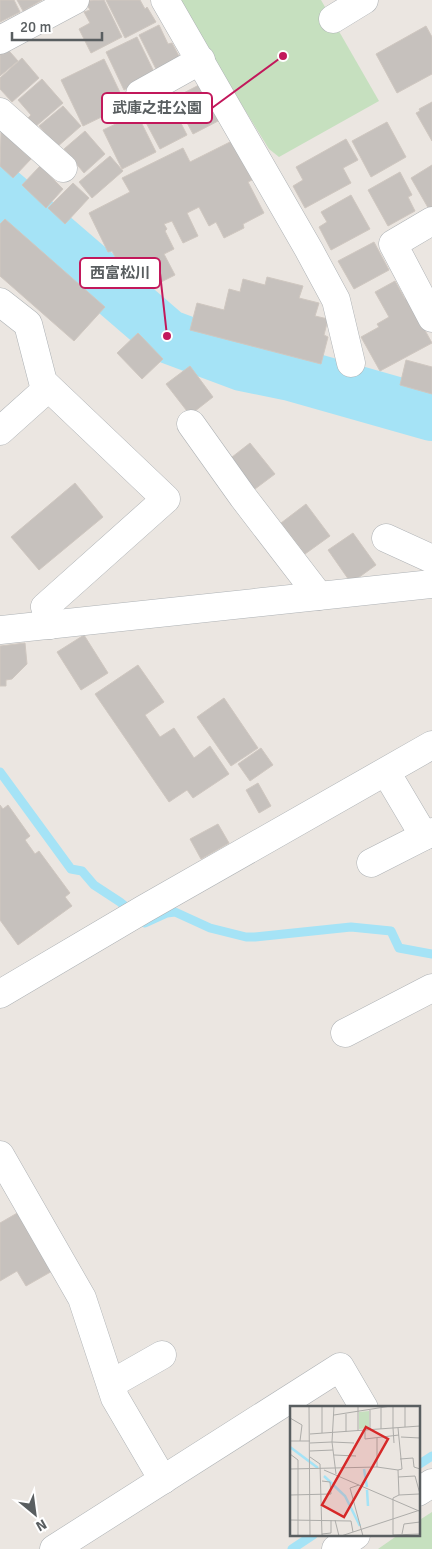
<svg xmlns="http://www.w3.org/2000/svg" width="432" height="1549" viewBox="0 0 432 1549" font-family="Signika,'Noto Sans JP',sans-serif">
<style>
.green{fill:#c6e0bf}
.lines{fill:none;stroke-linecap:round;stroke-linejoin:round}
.stream{stroke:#a5e3f6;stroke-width:9}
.river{stroke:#a5e3f6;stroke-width:54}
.building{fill:#c6c1bd;stroke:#cfc7c0}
.minor-casing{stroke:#aeb2b5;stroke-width:29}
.minor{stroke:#fff;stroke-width:28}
.inset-river{fill:none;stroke:#a5e3f6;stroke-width:2.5}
.inset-road{fill:none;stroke:#adaca9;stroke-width:1}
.view{fill:#d62828;fill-opacity:0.15;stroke:#d62828;stroke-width:2.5}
.inset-edge{fill:none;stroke:#595e60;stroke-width:2.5}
.leader{fill:none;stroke:#c2185b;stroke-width:2}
.callout-dot{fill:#c2185b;stroke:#fff;stroke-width:2}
.callout{fill:#fff;stroke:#c2185b;stroke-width:2}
.callout-label{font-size:15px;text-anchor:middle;font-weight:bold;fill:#595e60}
</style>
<rect width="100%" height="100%" fill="#ebe6e1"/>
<g class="green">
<polygon points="177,0 321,0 379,101 279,157 269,149"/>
<polygon points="432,1512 432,1549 378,1549 398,1535 418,1535 418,1521"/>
</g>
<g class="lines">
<g class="stream">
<polyline points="0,772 71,869 82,871 94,885 120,902 132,912"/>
<polyline points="145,923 167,913 175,912 210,928 246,937 255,937 351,927 391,931 399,948 432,954"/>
<polyline points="418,1465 432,1456"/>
<polyline points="292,1549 313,1535"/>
</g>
<polyline class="river" points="0,192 167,336 242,364 291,374 432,414"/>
</g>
<g class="building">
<polygon points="0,0 14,0 20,12 0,22"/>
<polygon points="17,0 42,0 23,11"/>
<polygon points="104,0 122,37 91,53 79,29 90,23 84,12 90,10 85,1"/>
<polygon points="106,0 140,0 145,9 147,7 156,22 125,38"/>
<polygon points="159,25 168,44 172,43 181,60 157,71 139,35"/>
<polygon points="426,26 432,37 432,74 397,93 376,54"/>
<polygon points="137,37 155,74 124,90 106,52"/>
<polygon points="3,44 18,61 0,76 0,47"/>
<polygon points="22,58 39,78 12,102 0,89 0,78"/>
<polygon points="104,59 126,105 83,126 61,80"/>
<polygon points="42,79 63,103 35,127 28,118 31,115 18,100"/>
<polygon points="201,84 220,120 193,134 174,98"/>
<polygon points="169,100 187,135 160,149 142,115"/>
<polygon points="432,102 432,141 416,113 420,111 419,109"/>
<polygon points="63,106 81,126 57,147 39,126"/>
<polygon points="137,114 156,152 122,169 103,130"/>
<polygon points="387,122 406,157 371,177 352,141"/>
<polygon points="1,131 31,159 13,178 0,166"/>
<polygon points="85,131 105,154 84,173 64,149"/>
<polygon points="346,139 358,160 343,168 351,183 305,208 293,186 303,180 296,167"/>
<polygon points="232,141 252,180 248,182 264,213 243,224 244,228 224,238 216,222 209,226 199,207 187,213 198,236 183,243 172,221 164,224 167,229 165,231 174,249 164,254 175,275 155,285 153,281 149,283 147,279 142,282 135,268 124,274 112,251 108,252 89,213 130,192 122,178 183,148 190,162"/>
<polygon points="110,156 123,171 92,198 79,182"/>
<polygon points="432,165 432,210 430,211 411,178"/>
<polygon points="40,166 63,189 46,208 22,185"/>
<polygon points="400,172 412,195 408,197 415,211 388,226 368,190"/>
<polygon points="73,183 89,198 65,224 48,208"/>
<polygon points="351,195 370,229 331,250 319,227 327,222 321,212"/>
<polygon points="5,219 105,307 74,341 0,276 0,224"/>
<polygon points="374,242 389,270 354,289 338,261"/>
<polygon points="267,277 303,286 299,298 319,303 315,316 328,319 324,335 328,337 321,364 190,330 197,303 224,310 229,289 240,292 243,279 265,285"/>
<polygon points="395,281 405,299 407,298 432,343 380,371 361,337 379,327 377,324 389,317 375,292"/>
<polygon points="138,333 163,359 142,379 117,353"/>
<polygon points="406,360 432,367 432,394 400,385"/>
<polygon points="190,366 213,397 190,415 166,384"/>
<polygon points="250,443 275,474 251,492 227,461"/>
<polygon points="75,483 103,517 39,570 11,537"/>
<polygon points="306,504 330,536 305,554 281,523"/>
<polygon points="353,533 376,565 351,583 328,550"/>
<polygon points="84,635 108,673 81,690 57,652"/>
<polygon points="25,643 27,664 12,679 6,680 6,686 0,686 0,646"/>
<polygon points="138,665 164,702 145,715 160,737 174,728 194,758 210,746 229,774 193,798 187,790 169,802 95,694"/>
<polygon points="224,698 258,748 231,766 197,717"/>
<polygon points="261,748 273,765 250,781 238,764"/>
<polygon points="258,783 271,806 259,813 246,790"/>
<polygon points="0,805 3,809 8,805 30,836 25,840 35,854 39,851 70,893 65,897 72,906 18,945 0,920"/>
<polygon points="218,824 229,843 201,859 190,839"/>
<polygon points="19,1212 54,1270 26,1286 17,1271 0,1281 0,1223"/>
</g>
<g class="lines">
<g class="minor-casing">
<g id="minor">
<polyline points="165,0 309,250 336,300 351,363"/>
<polyline points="333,19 364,0"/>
<polyline points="0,40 75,0"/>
<polyline points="140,94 201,60"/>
<polyline points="0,112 63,168"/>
<polyline points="432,221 393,244 432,318"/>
<polyline points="0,302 28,324 43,382 166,499 45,607 50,625"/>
<polyline points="191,424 243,497 319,596"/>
<polyline points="0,431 48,388"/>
<polyline points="386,538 432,559"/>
<polyline points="0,630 432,584"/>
<polyline points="386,772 424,836"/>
<polyline points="371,863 432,832"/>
<polyline points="0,994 144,909 432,745"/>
<polyline points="345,1033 432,988"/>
<polyline points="0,1155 82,1298 115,1398 163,1480"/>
<polyline points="111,1384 162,1355"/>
<polyline points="418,1492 432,1483"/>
<polyline points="54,1549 340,1367 364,1408"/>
<polyline points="336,1549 356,1535"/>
</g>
</g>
<use href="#minor" class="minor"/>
</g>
<g transform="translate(290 1406)">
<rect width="130" height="130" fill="#ebe6e1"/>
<path d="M79 5V22L69 23V6Z" fill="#c6e0bf"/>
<path class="inset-river" d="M0 41 28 62M74 63 77 81M34 70 55 90 70 120M77 84 78 100"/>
<path class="inset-road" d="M19 0 20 130M32 0V27M44 0 42 36 46 68M103 0V22M91 2V23M56 8V26M44 9 101 0M0 12 12 19 10 35M115 21V0M103 22 104 37M80 24V4M68 25V0M75 25V33L109 29M20 28 130 20M111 31 130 32M0 35H20M42 36 64 37M20 37 42 36M20 45 43 44M0 48 8 54V130M44 49 66 50M20 51 30 58 32 130M110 53 123 52 124 61 130 63M87 61V32M0 63 87 61 108 64M34 64 129 105M108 71 125 70 130 88M69 79 60 82 73 130M0 89 41 88 40 76 32 75M109 89 129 88M0 114 61 115 63 126M45 114 49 130M32 128 41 127V114M112 128 114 118 130 116M103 129 130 128M51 130 130 104M103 130V92L109 89 108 64 112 63 108 22"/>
<path class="view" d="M76 21 98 33 54 111 32 99Z"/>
<rect width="130" height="130" class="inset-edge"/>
</g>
<path class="leader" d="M283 56L212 108M167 336L160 273"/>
<g class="callout-dot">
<circle cx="283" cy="56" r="5"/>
<circle cx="167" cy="336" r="5"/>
</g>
<g class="callout">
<rect x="102" y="93" width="110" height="30" rx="5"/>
<rect x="80" y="258" width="80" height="30" rx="5"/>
</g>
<g class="callout-label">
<text x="157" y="113">武庫之荘公園</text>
<text x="120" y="278">西富松川</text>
</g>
<g transform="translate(35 1514) rotate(151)" stroke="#ffffff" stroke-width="4" paint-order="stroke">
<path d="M0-4L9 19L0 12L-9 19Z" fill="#595e60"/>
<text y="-8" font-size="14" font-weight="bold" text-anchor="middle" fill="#595e60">N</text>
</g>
<path d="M12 32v8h90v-8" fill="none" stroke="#595e60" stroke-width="2.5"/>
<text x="20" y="32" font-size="15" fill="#595e60" stroke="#ffffff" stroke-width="4" paint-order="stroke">20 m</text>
</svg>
